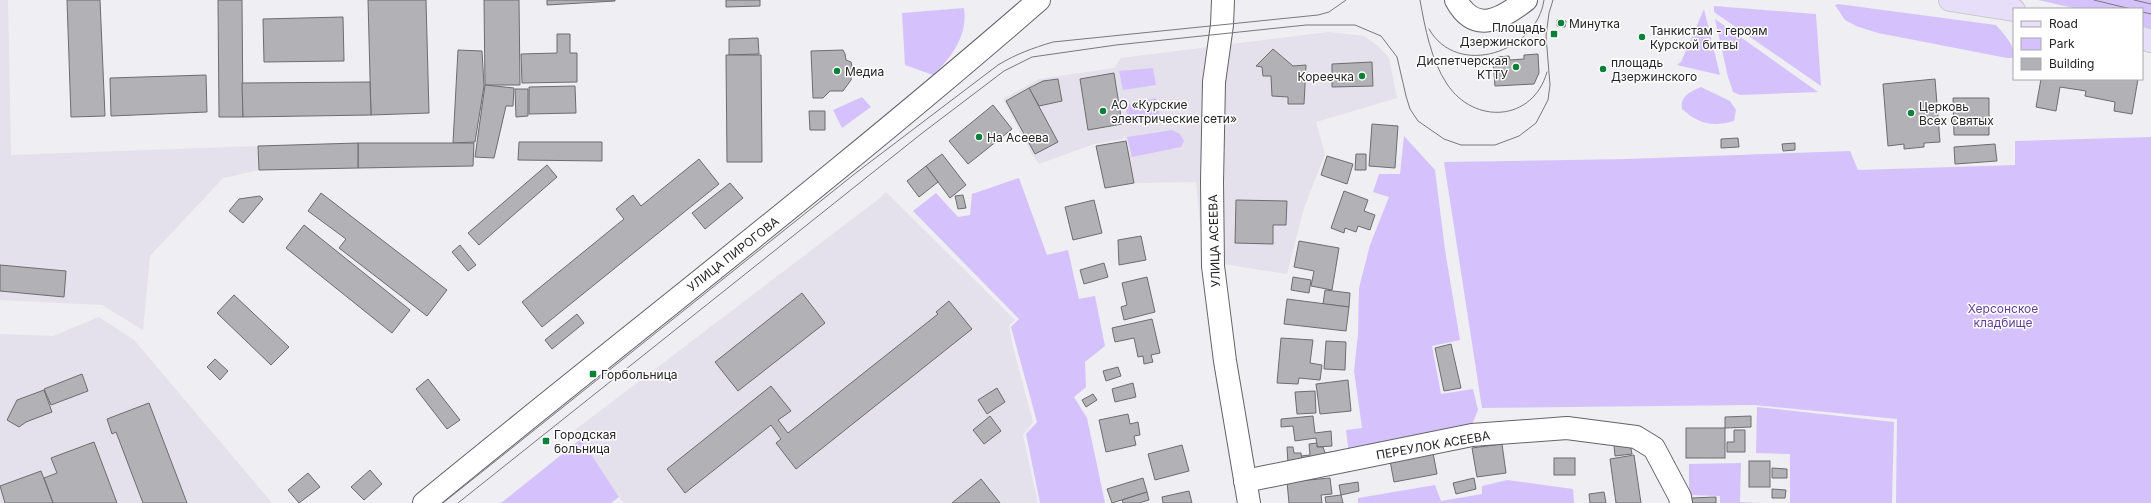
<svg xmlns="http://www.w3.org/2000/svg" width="2151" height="503" viewBox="0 0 2151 503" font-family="Inter,sans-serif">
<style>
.built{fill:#e4e0ec}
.green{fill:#d5c2fc}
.building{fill:#b2b1b5;stroke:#6d6c70}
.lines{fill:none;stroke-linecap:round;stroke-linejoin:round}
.minor-casing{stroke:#646367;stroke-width:24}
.major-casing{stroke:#cacacb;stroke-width:24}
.minor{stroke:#fff;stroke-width:22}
.major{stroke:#e7dffa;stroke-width:22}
.tram{stroke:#79797b;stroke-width:1}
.poi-dot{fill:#0a8139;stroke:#fff;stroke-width:1.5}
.labels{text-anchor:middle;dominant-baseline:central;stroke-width:3;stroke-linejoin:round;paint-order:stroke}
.poi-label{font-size:12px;fill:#242425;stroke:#fff;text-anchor:start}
.street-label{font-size:12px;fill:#242425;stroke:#fff}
.park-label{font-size:12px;fill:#623d97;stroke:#fff}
</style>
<rect width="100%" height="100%" fill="#efeef2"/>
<g class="built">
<polygon points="0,0 8,0 11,155 258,146 259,170 223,178 150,256 143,330 102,305 0,300"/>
<polygon points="1328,32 1364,36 1378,46 1389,58 1397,98 1316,122 1325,154 1304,208 1287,274 1204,261 1196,182 1134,183 1125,135 1123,139 1094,144 1039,164 1032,154 1003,99 1039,79 1114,68 1121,58"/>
<polygon points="886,192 1015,320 1009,325 1013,347 1033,422 1023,435 1038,503 623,503 575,430 880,198"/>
<polygon points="99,317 134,340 272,503 0,503 0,334 53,336"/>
</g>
<g class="green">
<polygon points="2038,0 2151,0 2151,29 2142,27 2142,9 2078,9"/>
<path d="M1838 4 1996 25C2002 32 2019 49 2012 58H2007L1878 33 1856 26 1845 20 1835 5Z"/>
<polygon points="1714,6 1816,14 1821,86 1714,12"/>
<path d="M964 8C968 35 952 57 933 75L905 65 902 13Z"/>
<polygon points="1704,9 1720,75 1677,65 1681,62"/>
<polygon points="1715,19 1818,92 1740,95 1733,92 1728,77"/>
<polygon points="1153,68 1156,85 1123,90 1119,71"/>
<path d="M1701 87 1730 101 1736 110 1734 121C1712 127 1699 124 1682 109 1680 96 1690 92 1701 87Z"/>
<polygon points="862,97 871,107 842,128 833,110"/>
<polygon points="1156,98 1160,117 1130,124 1125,105"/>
<polygon points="1172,130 1180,134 1184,141 1181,147 1132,157 1127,137"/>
<polygon points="1404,136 1435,170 1445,250 1460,340 1432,346 1441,394 1473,389 1478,410 1469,432 1349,454 1346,430 1362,428 1354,371 1358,334 1359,288 1370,245 1389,197 1373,192 1379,174 1400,174"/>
<polygon points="2151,137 2151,503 1896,503 1897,419 1754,405 1482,408 1444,162 1627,159 1850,151 1858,170 2015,165 2015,141"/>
<polygon points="1019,178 1047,255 1068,250 1079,299 1095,296 1105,346 1085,362 1086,387 1074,397 1087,418 1105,503 1040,503 1026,434 1037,422 1011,327 1019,319 913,211 936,193 958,217 970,215 972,194"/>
<polygon points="1757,407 1894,422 1892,503 1790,503 1790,454 1756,453"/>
<polygon points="581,439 619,497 611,503 501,503"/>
<polygon points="1741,463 1740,502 1761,503 1720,503 1720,496 1689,495 1689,464"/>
<polygon points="1507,480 1573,489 1574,503 1358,503 1358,498 1435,485 1441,501 1482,494 1482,486"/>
</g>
<g class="building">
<polygon points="67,0 100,0 105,116 71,117"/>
<polygon points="218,0 242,0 243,117 219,117"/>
<polygon points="368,0 426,0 429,113 371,115"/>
<polygon points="484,0 519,0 520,85 485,85"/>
<polygon points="547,0 615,0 615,1 547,5"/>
<polygon points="726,0 760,0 760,6 726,7"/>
<polygon points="343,17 344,61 264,62 263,19"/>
<polygon points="1557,20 1566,21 1565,27 1557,26"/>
<polygon points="557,34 570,34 570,53 577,53 577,82 522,83 521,54 557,53"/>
<polygon points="758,38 759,54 729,55 729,39"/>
<polygon points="1273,49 1293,66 1306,65 1304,104 1288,104 1288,97 1272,96 1271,76 1263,76 1262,67 1256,66"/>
<polygon points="458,50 482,51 484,86 475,142 453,143"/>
<polygon points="843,50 845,54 846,60 851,62 852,66 851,80 843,91 830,91 823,98 813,98 811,51"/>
<polygon points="1538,54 1539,73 1534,84 1495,86 1493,61 1499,61 1498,57 1509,56 1510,60 1524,59 1524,55"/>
<polygon points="726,55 761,55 762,162 727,162"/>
<polygon points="1372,62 1373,86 1332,87 1332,64"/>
<polygon points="1114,73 1122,124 1088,130 1080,79"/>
<polygon points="206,75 207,112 111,116 110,78"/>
<polygon points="1058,79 1062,101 1039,106 1029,88 1043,81"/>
<polygon points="1935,79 1940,142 1924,143 1924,147 1904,149 1904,144 1888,146 1883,84"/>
<polygon points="2041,79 2138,79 2132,114 2114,111 2115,102 2085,96 2086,91 2060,87 2056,111 2036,107"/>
<polygon points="370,82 371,115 243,117 242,83"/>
<polygon points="485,85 514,88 513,106 506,106 494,158 475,157"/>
<polygon points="575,86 576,113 529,114 529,87"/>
<polygon points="1029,88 1058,142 1035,154 1006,101"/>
<polygon points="515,89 528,89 528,116 516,117"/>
<polygon points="1953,98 1989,98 1989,135 1954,135"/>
<polygon points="993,105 1012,129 968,164 949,141"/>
<polygon points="809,111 825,111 825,130 810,130"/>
<polygon points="1372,124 1398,126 1395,168 1369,166"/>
<polygon points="1738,138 1739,147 1721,148 1721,139"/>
<polygon points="1126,141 1134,183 1105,188 1096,146"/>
<polygon points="519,142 602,142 602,161 518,160"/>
<polygon points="358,143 474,143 473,166 358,168"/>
<polygon points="358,143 358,168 259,170 258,146"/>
<polygon points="1795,143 1795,150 1783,151 1782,144"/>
<polygon points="1995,144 1997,161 1955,164 1954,147"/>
<polygon points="942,154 966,185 950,198 926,166"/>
<polygon points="1356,154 1366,154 1366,170 1355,170"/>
<polygon points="1327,156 1353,164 1347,184 1321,175"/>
<polygon points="699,159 719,184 542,327 522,302 624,219 616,209 633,195 641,206"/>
<polygon points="547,165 557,177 479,245 468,233"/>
<polygon points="926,166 938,182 919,197 907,181"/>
<polygon points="730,183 743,198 705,229 692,213"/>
<polygon points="1344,191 1368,200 1364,211 1375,215 1370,230 1358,226 1356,232 1345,228 1344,233 1331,228"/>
<polygon points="321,193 447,290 427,316 339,248 346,239 308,211"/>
<polygon points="963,195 966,208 958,209 955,196"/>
<polygon points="260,196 263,199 243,223 229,211 239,199"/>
<polygon points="1094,200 1102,233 1073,240 1065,207"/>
<polygon points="1236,200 1287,201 1286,225 1273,225 1273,244 1235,243"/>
<polygon points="304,225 410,310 392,333 286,248"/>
<polygon points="1141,236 1146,260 1119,265 1118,240"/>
<polygon points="1299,241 1339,248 1332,290 1311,286 1314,271 1294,267"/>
<polygon points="460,245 476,265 468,271 452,252"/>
<polygon points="1104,263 1108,277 1084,284 1080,270"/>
<polygon points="0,265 66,271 64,297 0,291"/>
<polygon points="1147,277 1155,312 1124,320 1121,307 1127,305 1122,283"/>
<polygon points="1293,277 1311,280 1309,293 1291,290"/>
<polygon points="1325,290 1350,293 1349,307 1323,304"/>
<polygon points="802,293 825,323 738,391 715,362"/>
<polygon points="234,295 289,347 271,365 217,313"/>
<polygon points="1287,299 1349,307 1346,331 1284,324"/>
<polygon points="949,301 972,329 796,469 776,443 781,439 771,425 685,493 667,469 771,386 791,411 778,420 788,433 938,314 936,312"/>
<polygon points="577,314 584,323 552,349 545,340"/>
<polygon points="1152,319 1160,353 1151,355 1153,362 1144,364 1143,356 1138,357 1134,338 1115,342 1112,328"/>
<polygon points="1281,338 1313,340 1310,363 1322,365 1320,380 1299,378 1298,384 1277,383"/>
<polygon points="1326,341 1346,342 1345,370 1324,369"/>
<polygon points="1451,344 1461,388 1444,391 1435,348"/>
<polygon points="215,359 228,371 220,380 207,367"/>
<polygon points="1118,367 1121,376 1106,381 1103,371"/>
<polygon points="82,374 88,391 51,405 44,389"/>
<polygon points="428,379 460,420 447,429 416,389"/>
<polygon points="1348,380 1351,411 1320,414 1316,384"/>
<polygon points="1133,383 1136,397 1115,402 1112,389"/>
<polygon points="997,388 1005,402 987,414 978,400"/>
<polygon points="44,390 52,412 26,422 19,427 7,420 17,400"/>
<polygon points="1315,391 1316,413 1297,414 1295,392"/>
<polygon points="1093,394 1097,400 1086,407 1082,400"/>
<polygon points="149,403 187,503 143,503 116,432 112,434 107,419"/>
<polygon points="1128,414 1130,424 1138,422 1140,435 1134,436 1136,445 1106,452 1099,420"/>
<polygon points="990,416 1001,431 984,444 973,430"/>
<polygon points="1313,416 1315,433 1331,431 1332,446 1317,447 1316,438 1295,441 1293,426 1281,427 1281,419"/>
<polygon points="1751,416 1751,427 1725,428 1725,417"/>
<rect x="1686" y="428" width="39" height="30"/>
<polygon points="1734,430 1745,430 1745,452 1727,452 1727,442 1734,442"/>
<polygon points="94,442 117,503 53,503 44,478 57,473 51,458"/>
<polygon points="1317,443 1317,447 1323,447 1325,453 1344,450 1302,463 1301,456 1310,455 1309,444"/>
<polygon points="1630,443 1632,454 1615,456 1614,445"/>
<polygon points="1502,444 1506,473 1477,477 1472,448"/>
<polygon points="1182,445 1189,471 1155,480 1148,454"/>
<polygon points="1287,447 1293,447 1294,453 1301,453 1302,463 1288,464"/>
<polygon points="1433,453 1437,474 1394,482 1390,461"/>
<polygon points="1634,455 1641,503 1616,503 1610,459"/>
<rect x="1554" y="458" width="21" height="17"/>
<rect x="1749" y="461" width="21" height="26"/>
<polygon points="1772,468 1787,469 1787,478 1772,478"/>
<polygon points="370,470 382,484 364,500 351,487"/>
<polygon points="41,471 53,503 5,503 0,486"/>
<polygon points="308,473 320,487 299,503 288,490"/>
<polygon points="1143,478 1147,492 1112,503 1107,489"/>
<polygon points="1330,478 1332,494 1321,495 1322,503 1289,503 1287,482"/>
<polygon points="1474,478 1476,489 1456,494 1453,483"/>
<polygon points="981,479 1000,503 952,503"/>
<polygon points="1358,482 1359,491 1341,495 1339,485"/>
<polygon points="1772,489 1786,490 1785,498 1772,498"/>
<polygon points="1189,491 1192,503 1163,503 1162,497"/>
<polygon points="1147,492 1149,500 1139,503 1123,503 1122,500"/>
<polygon points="1604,492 1606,503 1590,503 1589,494"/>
<polygon points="1341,495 1343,503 1326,503 1325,497"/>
<polygon points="1716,497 1716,503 1691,503 1691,498"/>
</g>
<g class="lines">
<g class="minor-casing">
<g id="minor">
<polyline points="1223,0 1222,25 1214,82 1212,182 1213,266 1225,361 1249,503"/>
<path d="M1456 0C1475 35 1502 19 1526 0"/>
<polyline points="1245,481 1472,435 1567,428 1636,437 1654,448 1680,497 1681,503"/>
<path d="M424 503C629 335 839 174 1039 0"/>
</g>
</g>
<g class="major-casing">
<g id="major">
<polyline points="1950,0 2014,10"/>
<polyline points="2142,38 2151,41"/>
</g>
</g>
<use href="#minor" class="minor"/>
<use href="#major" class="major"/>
<g class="tram">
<path d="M1420 0C1425 28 1431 60 1447 84 1474 125 1533 122 1547 72"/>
<polyline points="2094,0 2131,9"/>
<polyline points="2134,0 2151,4"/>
<polyline points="2142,12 2151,14"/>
<path d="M1429 29C1457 79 1537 52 1544 0"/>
<path d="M443 503 857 172 998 65C1016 54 1033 48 1053 42L1318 15 1329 12 1346 0"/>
<polyline points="458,503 921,134 1004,71 1032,57 1116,45 1306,25 1355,25 1381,36 1397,57 1406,96 1410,109 1418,121 1444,139 1461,145 1495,145 1519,136 1536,123 1548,100 1550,85 1546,36 1549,13 1553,0"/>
</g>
</g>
<g class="poi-dot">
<circle cx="1561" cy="23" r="4"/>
<rect x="1550" y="30" width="8" height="8" rx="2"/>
<circle cx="1642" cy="37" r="4"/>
<circle cx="1516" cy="67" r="4"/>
<circle cx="1603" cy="69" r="4"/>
<circle cx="837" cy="71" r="4"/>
<circle cx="1362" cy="76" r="4"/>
<circle cx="1103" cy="111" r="4"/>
<circle cx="1911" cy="113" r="4"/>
<circle cx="979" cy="137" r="4"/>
<rect x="589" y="370" width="8" height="8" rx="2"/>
<rect x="542" y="437" width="8" height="8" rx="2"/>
</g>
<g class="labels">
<g class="poi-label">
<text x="1569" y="23">Минутка</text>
<text x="1546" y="27" text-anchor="end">Площадь<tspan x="1546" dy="14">Дзержинского</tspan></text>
<text x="1650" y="30">Танкистам - героям<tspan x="1650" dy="14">Курской битвы</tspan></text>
<text x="1508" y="60" text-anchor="end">Диспетчерская<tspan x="1508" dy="14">КТТУ</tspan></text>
<text x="1611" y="62">площадь<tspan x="1611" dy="14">Дзержинского</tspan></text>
<text x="845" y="71">Медиа</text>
<text x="1354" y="76" text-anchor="end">Кореечка</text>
<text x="1111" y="104">АО «Курские<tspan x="1111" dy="14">электрические сети»</tspan></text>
<text x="1919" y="106">Церковь<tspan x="1919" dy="14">Всех Святых</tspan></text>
<text x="987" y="137">На Асеева</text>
<text x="601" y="374">Горбольница</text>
<text x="554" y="434">Городская<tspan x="554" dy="14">больница</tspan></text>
</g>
<g class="street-label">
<text transform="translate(1214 241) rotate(-92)">УЛИЦА АСЕЕВА</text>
<text transform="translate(733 254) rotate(-38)">УЛИЦА ПИРОГОВА</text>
<text transform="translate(1433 445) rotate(-10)">ПЕРЕУЛОК АСЕЕВА</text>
</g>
<g class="park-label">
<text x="2003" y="308">Херсонское<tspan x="2003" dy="14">кладбище</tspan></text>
</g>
</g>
<rect x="2013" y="8" width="130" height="72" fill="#ffffff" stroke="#a7a7a8"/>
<rect x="2021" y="21" width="20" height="6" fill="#e7dffa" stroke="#a7a7a8"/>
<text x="2049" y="28" font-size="12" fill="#242425">Road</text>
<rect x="2021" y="38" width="20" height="12" fill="#d5c2fc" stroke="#a7a7a8"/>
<text x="2049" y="48" font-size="12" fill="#242425">Park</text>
<rect x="2021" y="58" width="20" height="12" fill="#b2b1b5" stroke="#a7a7a8"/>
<text x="2049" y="68" font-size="12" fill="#242425">Building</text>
</svg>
